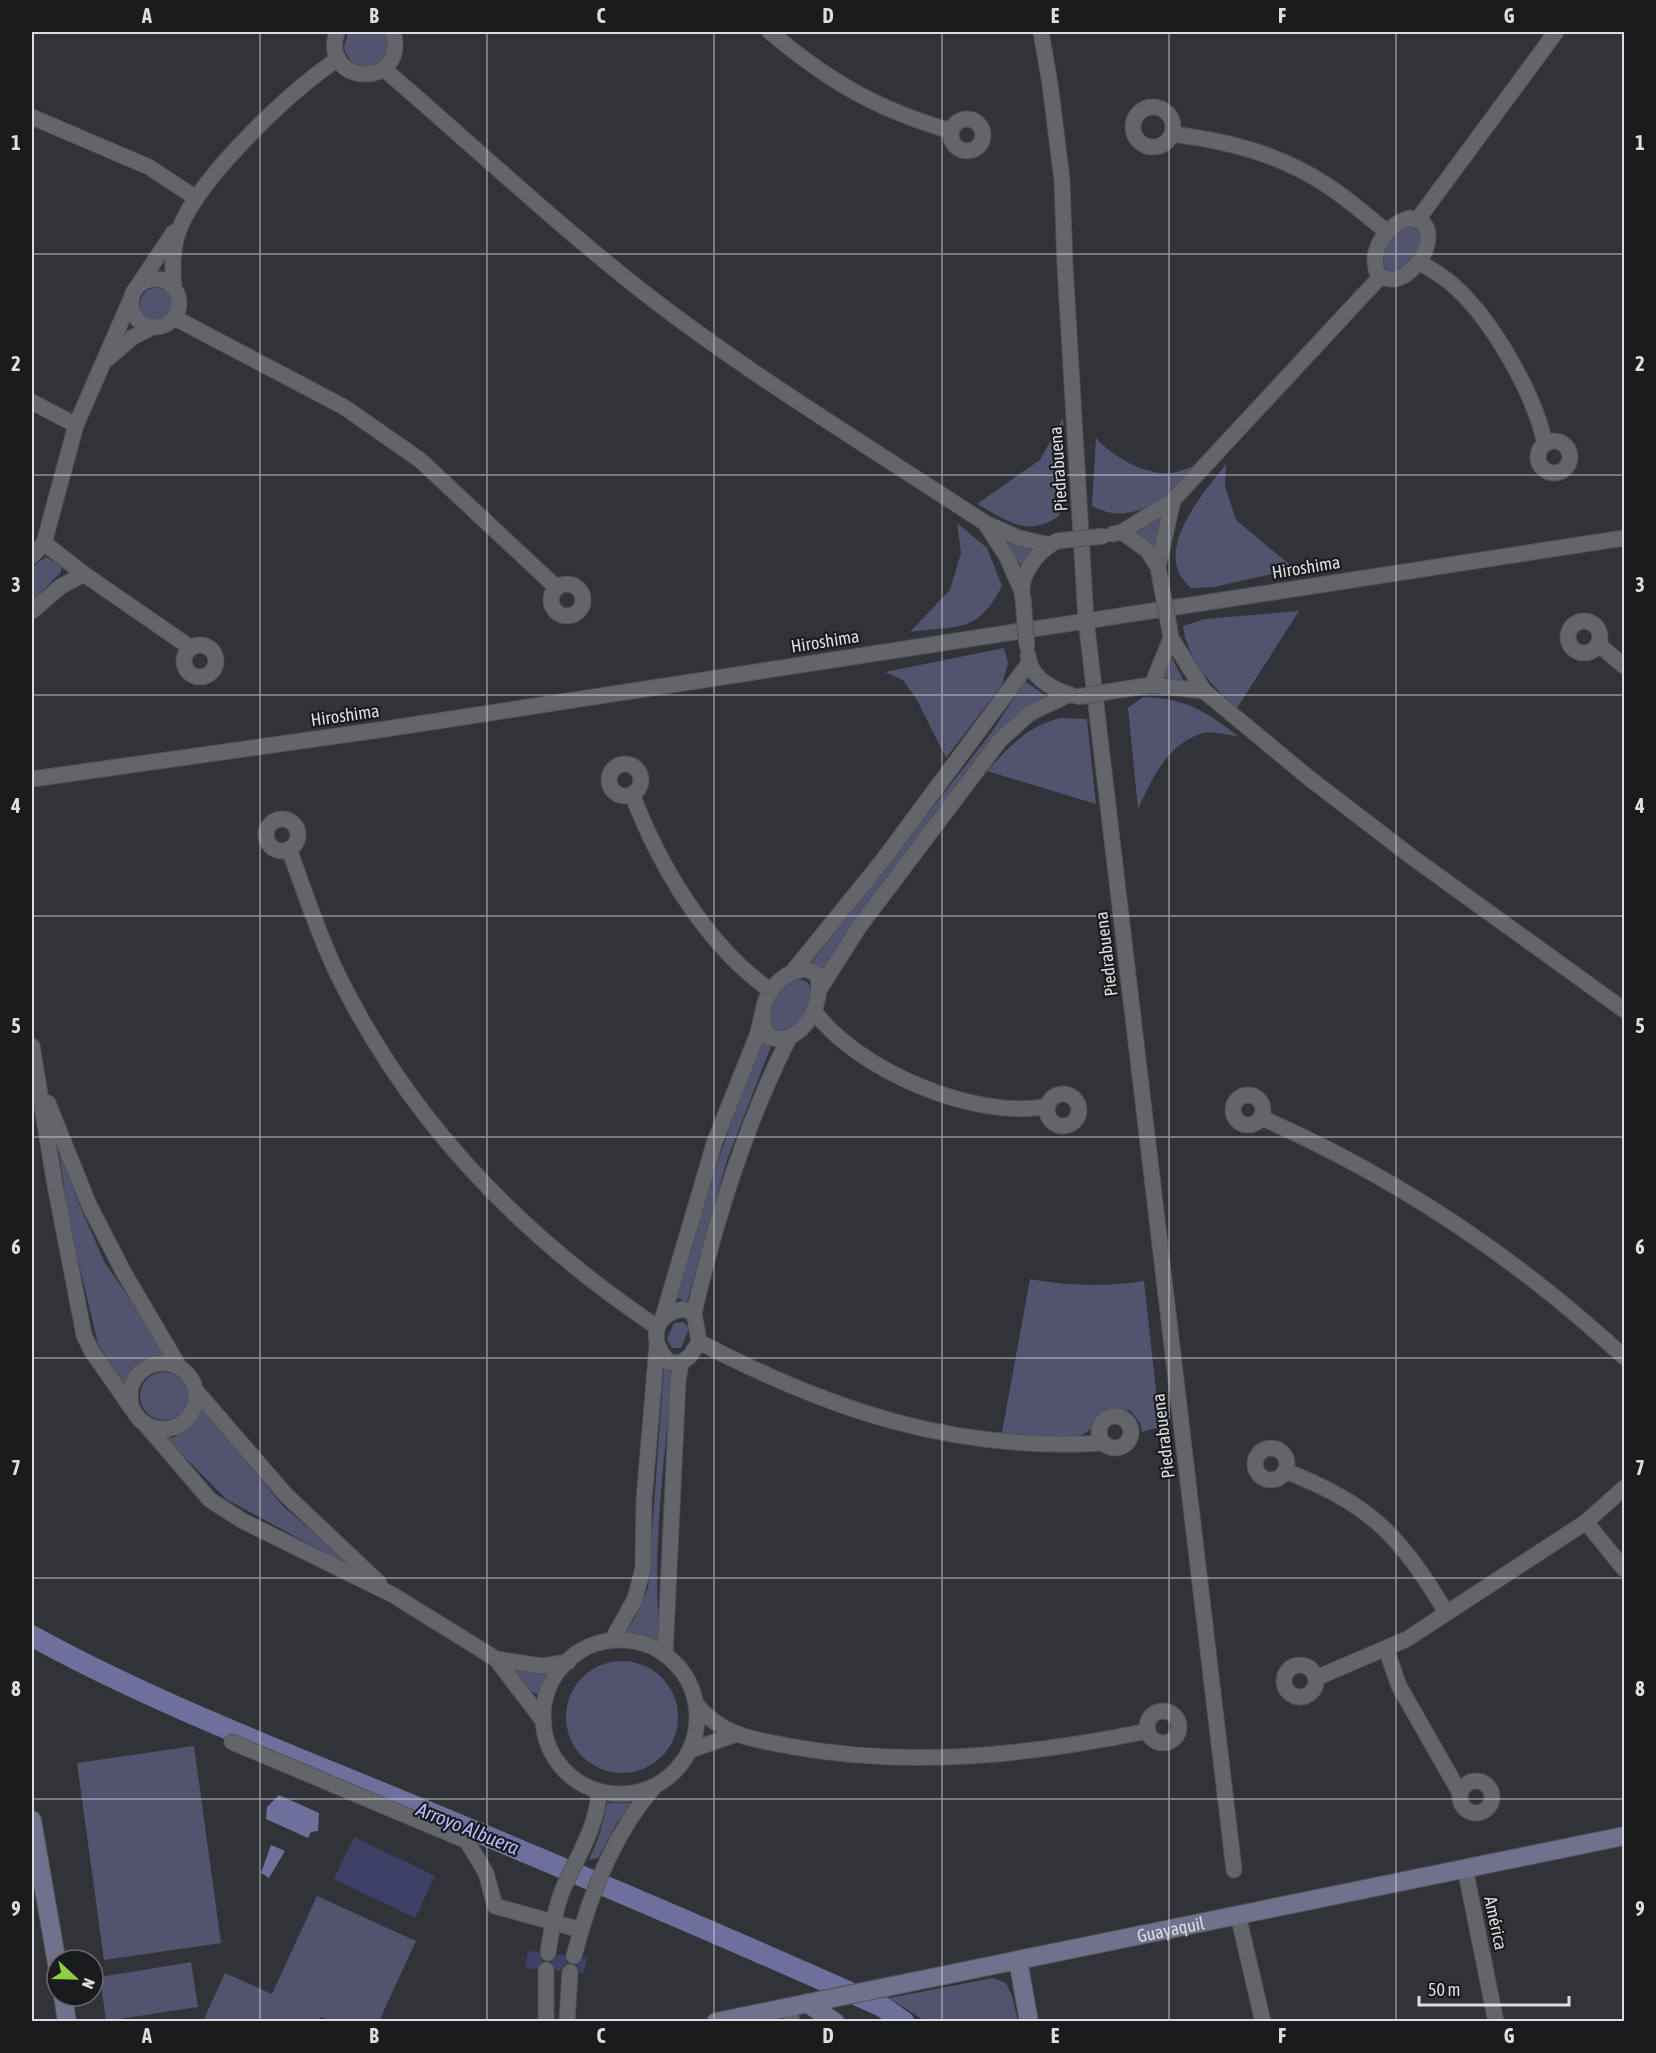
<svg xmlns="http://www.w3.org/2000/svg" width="1656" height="2053" viewBox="0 0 1656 2053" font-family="'Asap Condensed',sans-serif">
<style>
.green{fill:#51536f}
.water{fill:#6e709b}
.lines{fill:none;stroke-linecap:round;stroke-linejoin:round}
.canal{stroke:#6e709b;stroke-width:21}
.building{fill:#3f4067}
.street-casing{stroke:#515156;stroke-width:17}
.secondary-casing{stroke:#515156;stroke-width:20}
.street{stroke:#64656b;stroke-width:15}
.secondary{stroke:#6f718d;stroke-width:18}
.street-bridge-casing{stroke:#515156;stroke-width:17;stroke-linecap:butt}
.street-bridge{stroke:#64656b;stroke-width:15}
.grid{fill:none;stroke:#dedee2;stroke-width:1.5;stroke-opacity:0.55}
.labels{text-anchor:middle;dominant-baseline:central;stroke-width:4.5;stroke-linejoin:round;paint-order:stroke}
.street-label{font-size:18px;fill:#dedee2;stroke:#1a1b1d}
.water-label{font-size:20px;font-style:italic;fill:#b6bbfe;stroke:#1a1b1d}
.neatline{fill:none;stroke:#dedee2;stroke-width:2}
.grid-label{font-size:20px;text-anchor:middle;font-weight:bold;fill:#dedee2}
</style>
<rect width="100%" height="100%" fill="#323338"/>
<g class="green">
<path d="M348 32H385C400 65 354 83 344 48Z"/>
<path d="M1412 225C1428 232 1420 253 1410 263 1406 267 1398 271 1393 274L1384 271C1378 248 1393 233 1412 225Z"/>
<circle cx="156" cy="304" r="16"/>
<path d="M1063 418C1065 451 1068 484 1059 516 1026 538 1009 521 977 504L1040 460Z"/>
<path d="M1096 438C1113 457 1144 475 1171 473 1180 472 1189 467 1198 465 1169 494 1135 529 1092 506Z"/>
<path d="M1226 464 1225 486 1236 520 1295 569 1214 587 1191 588C1187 584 1181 578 1179 573 1163 538 1206 490 1226 464Z"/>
<polygon points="1164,515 1153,552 1136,533"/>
<path d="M957 523 987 548 1002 586C978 634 958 625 910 632L950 590 961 553Z"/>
<polygon points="1004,538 1036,549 1022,567"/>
<polygon points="46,557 61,566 61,572 32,601 32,567"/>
<path d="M1299 611 1237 708C1211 685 1188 662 1183 626L1205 619Z"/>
<polygon points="1004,648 1008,663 1002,685 946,758 917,700 903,680 885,672"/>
<polygon points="1172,658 1185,683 1164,677"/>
<polygon points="1025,681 1046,696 997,735 823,972 811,963 991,733"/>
<path d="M1143 697C1186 698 1205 711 1238 736 1227 735 1210 730 1200 734 1166 746 1152 779 1138 809L1128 708Z"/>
<path d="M1061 718 1087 719 1096 804 987 771C1010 746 1027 726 1061 718Z"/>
<path d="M796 978 807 982 812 989C806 1014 802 1025 776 1032L771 1028C769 1006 775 989 796 978Z"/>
<path d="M764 1039 772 1044 727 1160 687 1302 677 1298C701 1210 728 1124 764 1039Z"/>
<path d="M58 1146 78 1202 105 1263 168 1355C146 1358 135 1365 125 1386L98 1344 70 1226Z"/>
<path d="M1030 1279C1068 1286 1106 1287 1144 1281L1160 1427 1142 1432 1140 1423 1130 1410 1103 1411 1089 1431 1079 1437 1001 1438Z"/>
<polygon points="684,1322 689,1329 681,1348 672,1348 667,1339 674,1323"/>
<path d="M664 1366 673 1368C665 1458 650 1556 661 1646L644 1638 624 1636 636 1616 648 1588Z"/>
<circle cx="164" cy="1396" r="24"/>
<path d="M202 1407 282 1505 355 1569 226 1499 163 1435 172 1438C186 1430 193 1421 202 1407Z"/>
<circle cx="622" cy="1717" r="56"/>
<polygon points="508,1666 549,1673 538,1695 528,1690"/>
<polygon points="194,1746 221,1943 104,1960 77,1763"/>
<polygon points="607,1803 636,1803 618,1821 598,1858 589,1860 600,1833"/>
<polygon points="317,1896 416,1941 379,2021 331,2021 321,2017 319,2022 203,2021 225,1973 272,1994"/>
<polygon points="191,1962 198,2007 106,2021 100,1977"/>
<polygon points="993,1978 1006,1983 1012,1996 1018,2021 925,2021 889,1998"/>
</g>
<g class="water">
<polygon points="279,1795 319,1813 318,1831 311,1832 308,1838 266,1819 267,1807"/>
<polygon points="271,1845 285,1851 269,1878 261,1873"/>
</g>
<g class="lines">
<path class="canal" d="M32 1636C148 1700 279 1750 402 1801 564 1868 724 1936 883 2007L904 2022"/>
</g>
<g class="building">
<polygon points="354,1837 435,1876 415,1918 334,1879"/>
<polygon points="528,1951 538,1952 543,1961 536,1969 525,1968"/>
<polygon points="557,1955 565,1955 567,1963 560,1971 556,1971 551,1962"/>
<polygon points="584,1957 587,1958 584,1973 580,1973 577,1965"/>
</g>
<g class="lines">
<g class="street-casing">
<g id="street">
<path d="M337 32C319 86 409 90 393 32"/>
<path d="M770 32C830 82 876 109 951 131"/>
<polyline points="1041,32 1050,84 1062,180 1065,266 1086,620 1234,1870"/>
<path d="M384 69C470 143 553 221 642 291 751 376 870 447 985 523L1019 538 1050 545"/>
<circle cx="1153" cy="127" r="20"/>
<polyline points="32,117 149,167 196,198"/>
<circle cx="967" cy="135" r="16"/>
<path d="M1172 134C1227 141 1277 153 1325 184 1347 198 1367 216 1387 232"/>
<path d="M1410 218C1447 222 1420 275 1395 279 1391 280 1384 278 1380 277 1365 255 1386 224 1410 218Z"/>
<polyline points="1418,219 1556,32"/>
<path d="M1419 262C1430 269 1443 276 1453 285 1492 319 1535 395 1545 444"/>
<circle cx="155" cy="303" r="24"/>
<polyline points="139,284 174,232"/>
<path d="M174 288C172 266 172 245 181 225 203 174 291 90 338 59"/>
<polyline points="175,318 344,407 420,460 557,588"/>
<polyline points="107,359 133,337 151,328"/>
<polyline points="32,402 76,425"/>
<circle cx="1554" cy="457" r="16"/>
<polyline points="1173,500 1380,277"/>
<polyline points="985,523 1007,557 1020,587"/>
<polyline points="1122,532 1173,500 1158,567 1161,584"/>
<polyline points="1113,534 1122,532 1147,550 1158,567"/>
<polyline points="32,556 44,543"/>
<polyline points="84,574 191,648"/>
<circle cx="567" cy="600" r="16"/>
<path d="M1023 599C1017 577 1037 551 1057 541"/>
<polyline points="32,611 60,587 84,574 44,543 76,425 130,301"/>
<circle cx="1584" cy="637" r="16"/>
<polyline points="1169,626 1171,638 1204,691 1309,778 1412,857 1624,1010"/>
<polyline points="1598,644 1624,666"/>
<circle cx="200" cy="661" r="16"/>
<path d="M1028 655C1030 677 1051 689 1071 695"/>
<polyline points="1152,685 1204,691"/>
<polyline points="1125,689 1152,685 1171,638"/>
<circle cx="625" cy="780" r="16"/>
<polyline points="32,779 379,730 1624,538"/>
<path d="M632 794C660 867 706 945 771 991"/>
<circle cx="282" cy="835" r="16"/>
<path d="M289 849C304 890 318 934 337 973 409 1121 521 1236 657 1327"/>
<path d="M805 969 817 974C826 1002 802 1048 768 1037 752 1009 774 973 805 969Z"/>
<polyline points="794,970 883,860 1029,663"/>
<polyline points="821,987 859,927 1000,740 1030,713 1068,695"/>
<path d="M814 1011C857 1070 976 1121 1048 1106"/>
<polyline points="32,1046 55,1185 84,1335 91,1350 132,1409"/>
<circle cx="1063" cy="1110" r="16"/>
<circle cx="1248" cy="1110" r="15"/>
<polyline points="48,1103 89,1205 124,1273 180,1368"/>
<path d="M1262 1118C1396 1177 1517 1258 1624 1357"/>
<path d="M683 1309 694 1313 699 1342 690 1356 681 1363 669 1362C648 1341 653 1315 683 1309Z"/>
<path d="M694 1313C716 1218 745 1125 789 1038"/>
<polyline points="663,1317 715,1141 758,1033 762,1015"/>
<path d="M699 1342C830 1410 953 1452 1103 1443"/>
<circle cx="163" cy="1396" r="33"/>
<polyline points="196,1391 286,1495 379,1583"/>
<circle cx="1115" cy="1432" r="16"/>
<polyline points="145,1424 210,1500 243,1521 393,1595 496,1659 544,1722"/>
<circle cx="1271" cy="1464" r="16"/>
<path d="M1285 1471C1370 1503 1400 1536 1446 1612"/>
<polyline points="1586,1522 1624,1569"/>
<circle cx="620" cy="1717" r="77"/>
<polyline points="612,1640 635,1599 643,1568 644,1500 657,1346"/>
<polyline points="1386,1649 1399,1686 1460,1793"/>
<polyline points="665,1654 678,1381 681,1363"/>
<polyline points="496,1659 542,1666 568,1662"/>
<circle cx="1300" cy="1681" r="16"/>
<polyline points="1316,1678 1407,1639 1586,1522 1624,1488"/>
<path d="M696 1704C721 1736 756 1740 794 1747 913 1768 1030 1755 1148 1731"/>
<circle cx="1163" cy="1727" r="16"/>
<polyline points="232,1742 467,1841 486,1873 495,1906 581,1930"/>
<polyline points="691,1750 734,1735"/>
<circle cx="1476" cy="1797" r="16"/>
<polyline points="1465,1868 1496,2022"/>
<polyline points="1238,1915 1263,2022"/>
<path d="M548 1953C551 1932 555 1909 563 1889 577 1857 597 1827 599 1792"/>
<path d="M574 1956C589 1897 613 1834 654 1787"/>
<polyline points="546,1970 546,2022"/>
<polyline points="789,2007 792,2022"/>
<polyline points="567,2022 570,1972"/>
</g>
</g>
<g class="secondary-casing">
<g id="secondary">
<polyline points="32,1820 57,1964"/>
<polyline points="1018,1960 1029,2022"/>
<polyline points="63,1996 67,2022"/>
<polyline points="807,2003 835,2022"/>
<path id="s1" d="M716 2022 1624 1836"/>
</g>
</g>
<use href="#street" class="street"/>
<use href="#secondary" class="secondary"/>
<g class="street-bridge-casing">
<g id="street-bridge">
<polyline points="1057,541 1104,536"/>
<polyline points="1161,584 1169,626"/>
<polyline points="1023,599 1027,646"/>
<polyline points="1077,697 1125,689"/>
</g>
</g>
<use href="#street-bridge" class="street-bridge"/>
</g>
<path class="grid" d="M260 32V2022M487 32V2022M714 32V2022M942 32V2022M1169 32V2022M1396 32V2022M32 254H1624M32 475H1624M32 695H1624M32 916H1624M32 1137H1624M32 1358H1624M32 1578H1624M32 1799H1624"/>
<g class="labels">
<g class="street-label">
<text transform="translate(1058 469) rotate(-94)">Piedrabuena</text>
<text transform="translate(1306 567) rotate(-9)">Hiroshima</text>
<text transform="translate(825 641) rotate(-9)">Hiroshima</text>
<text transform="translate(345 715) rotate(-8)">Hiroshima</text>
<text transform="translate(1106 954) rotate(-97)">Piedrabuena</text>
<text transform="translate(1163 1436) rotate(-97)">Piedrabuena</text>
<text transform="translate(1496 1923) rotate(78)">América</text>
<text stroke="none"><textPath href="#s1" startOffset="464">Guayaquil</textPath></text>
</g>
<g class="water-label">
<text transform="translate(468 1828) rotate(22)">Arroyo Albuera</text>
</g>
</g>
<rect width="1656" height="2053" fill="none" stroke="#1a1b1d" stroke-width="66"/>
<g transform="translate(75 1978) rotate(112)"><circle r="28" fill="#1a1b1d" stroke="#68696c" stroke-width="1.5"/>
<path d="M0-4.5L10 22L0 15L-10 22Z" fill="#8dce44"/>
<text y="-9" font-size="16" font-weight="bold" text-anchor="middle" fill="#dedee2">N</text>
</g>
<path d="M1419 1996v9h150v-9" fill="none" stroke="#dedee2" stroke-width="3"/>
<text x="1428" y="1996" font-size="18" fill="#dedee2" stroke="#1a1b1d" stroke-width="4.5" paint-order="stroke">50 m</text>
<rect x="33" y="33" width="1590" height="1987" class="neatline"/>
<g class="grid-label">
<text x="147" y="23">A</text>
<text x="374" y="23">B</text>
<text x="601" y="23">C</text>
<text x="828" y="23">D</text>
<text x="1055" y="23">E</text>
<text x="1282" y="23">F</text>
<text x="1509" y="23">G</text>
<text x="16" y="150">1</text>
<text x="1640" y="150">1</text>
<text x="16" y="371">2</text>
<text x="1640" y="371">2</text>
<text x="16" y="592">3</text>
<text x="1640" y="592">3</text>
<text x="16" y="813">4</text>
<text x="1640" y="813">4</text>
<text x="16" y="1033">5</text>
<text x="1640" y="1033">5</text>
<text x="16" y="1254">6</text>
<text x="1640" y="1254">6</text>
<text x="16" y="1475">7</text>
<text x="1640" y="1475">7</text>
<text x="16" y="1696">8</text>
<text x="1640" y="1696">8</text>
<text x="16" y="1916">9</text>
<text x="1640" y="1916">9</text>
<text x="147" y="2043">A</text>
<text x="374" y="2043">B</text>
<text x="601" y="2043">C</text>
<text x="828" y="2043">D</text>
<text x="1055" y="2043">E</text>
<text x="1282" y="2043">F</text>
<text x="1509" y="2043">G</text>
</g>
</svg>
